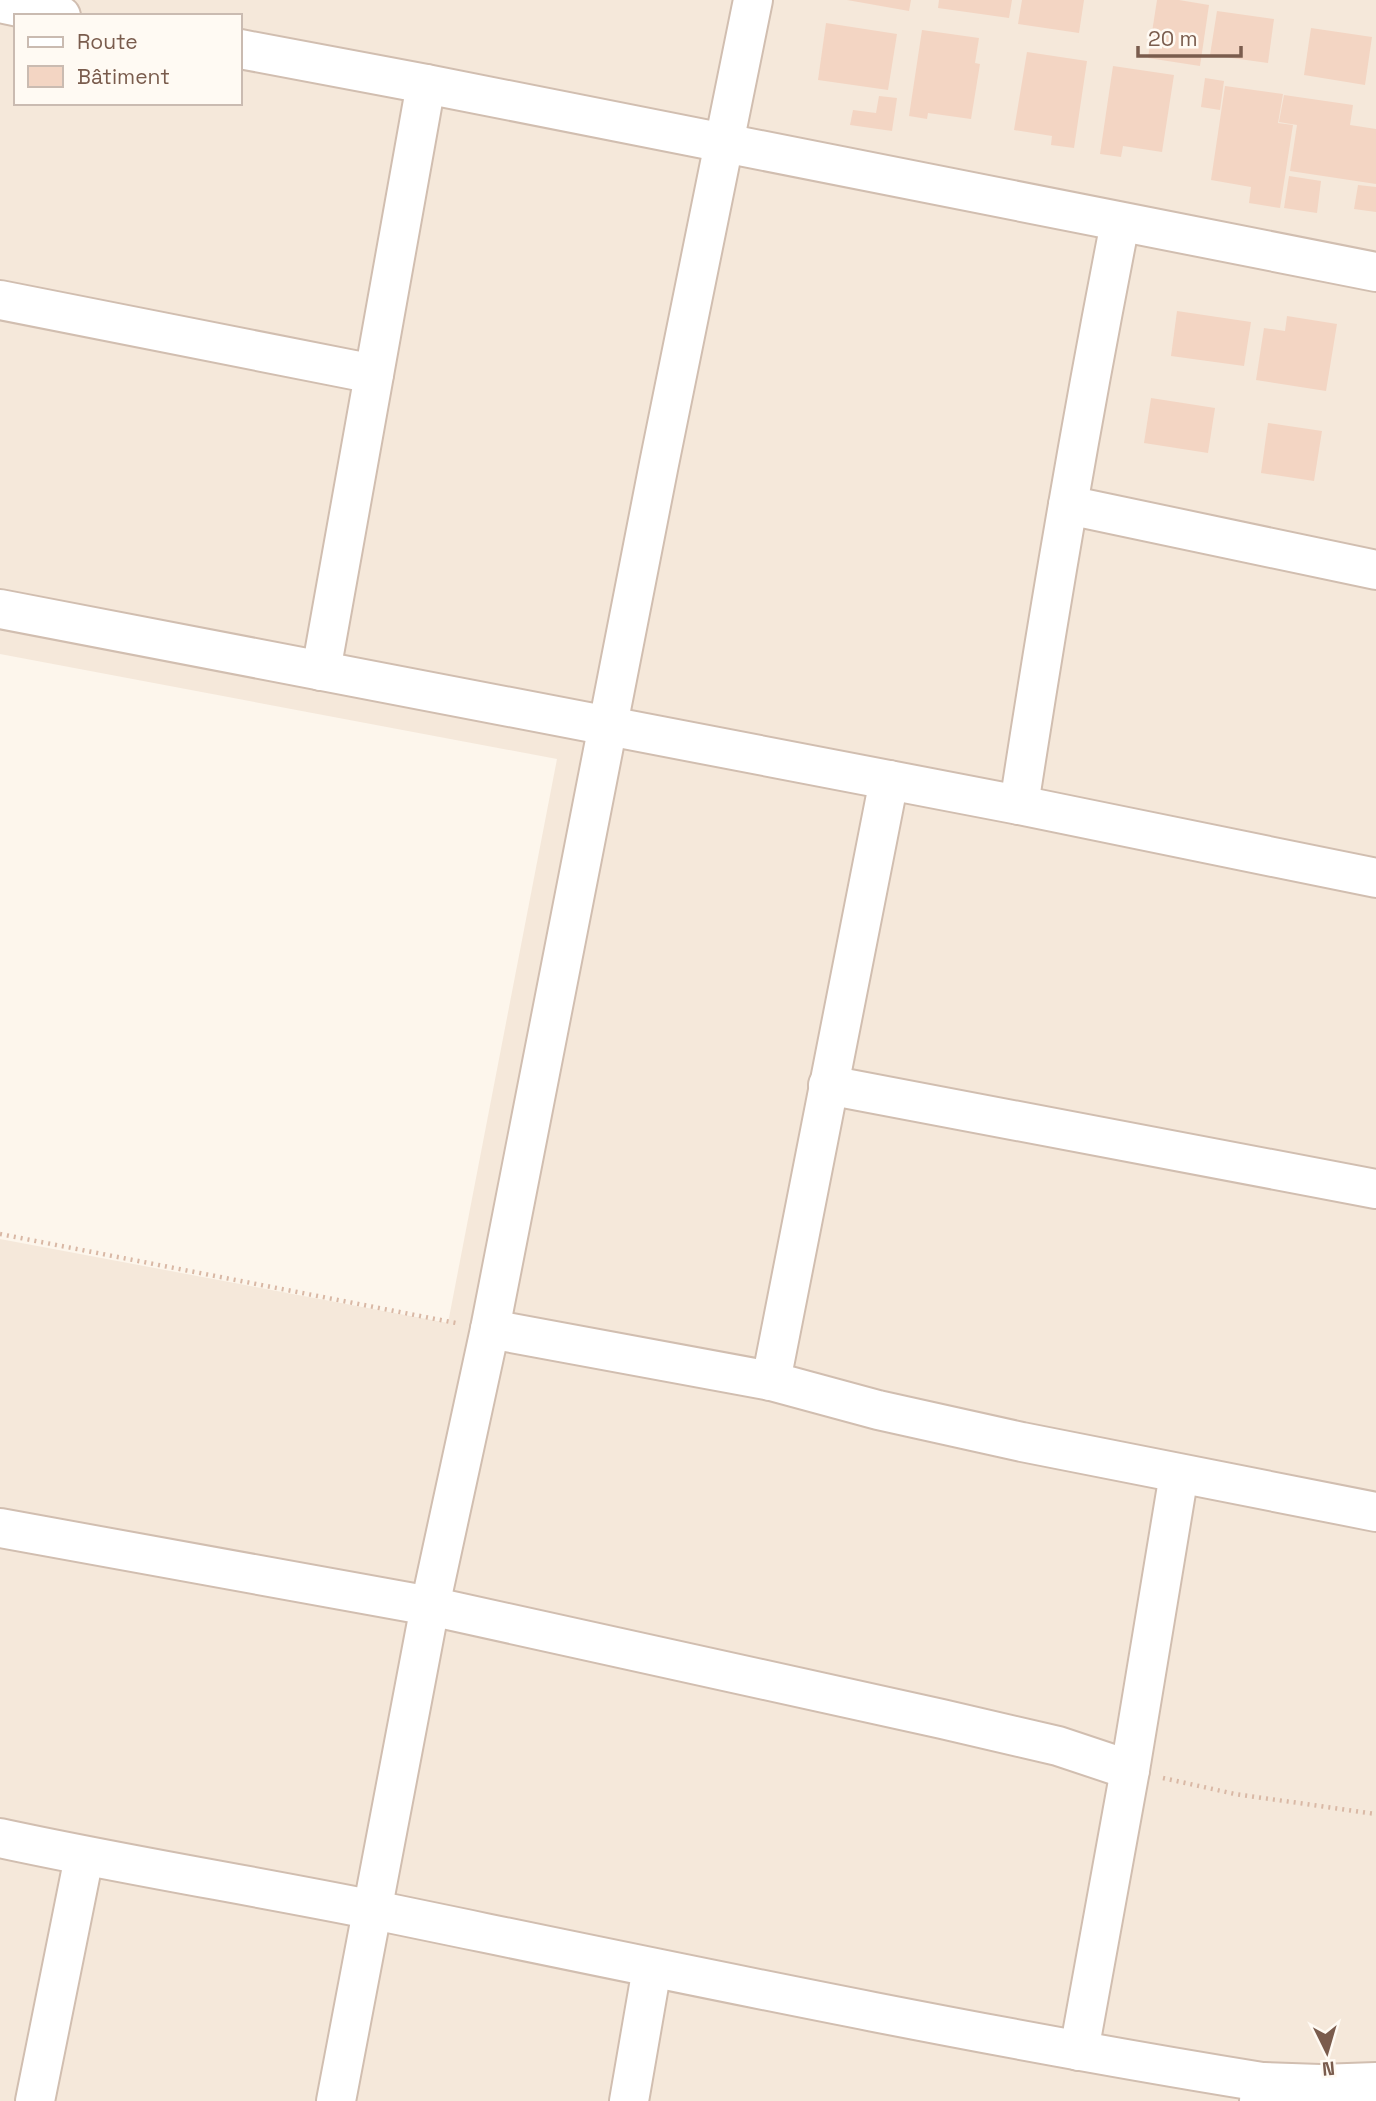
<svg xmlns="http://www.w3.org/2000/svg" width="1376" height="2101" viewBox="0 0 1376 2101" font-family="'Space Grotesk',sans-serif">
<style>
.residential{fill:#f5e8da;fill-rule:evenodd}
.building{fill:#f3d5c3}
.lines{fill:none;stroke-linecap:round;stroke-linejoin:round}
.minor-casing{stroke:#d1beb0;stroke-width:42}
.path{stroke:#d9b8a5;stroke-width:4.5;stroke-dasharray:2 5;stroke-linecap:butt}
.minor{stroke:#fff;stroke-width:38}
</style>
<rect width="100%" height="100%" fill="#fdf6ec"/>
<path class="residential" d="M0 0H1376V2101H0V1239L448 1323 557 759 0 654ZM16 16H240V103H16Z"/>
<g class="building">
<polygon points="847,0 911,0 909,11"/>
<polygon points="939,0 1012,0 1009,18 938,8"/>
<polygon points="1022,0 1084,0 1079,33 1018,24"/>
<polygon points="1157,0 1179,0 1209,5 1200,66 1148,58"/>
<polygon points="1217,11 1274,19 1268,63 1210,55"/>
<polygon points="826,23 897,34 888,90 818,80"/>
<polygon points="1311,28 1372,37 1365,85 1304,75"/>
<polygon points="922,30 979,38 975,63 980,64 971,119 928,113 927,119 909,116"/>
<polygon points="1027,52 1087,61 1074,148 1051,145 1052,136 1014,130"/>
<polygon points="1113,66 1174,75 1162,152 1123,146 1121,157 1100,154"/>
<polygon points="1205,78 1224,81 1220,110 1201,107"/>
<polygon points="1225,86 1283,94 1278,123 1293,125 1280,208 1249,203 1251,187 1211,180"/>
<polygon points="1284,95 1353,105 1350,125 1376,129 1376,184 1290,171 1297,125 1279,122"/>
<polygon points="879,96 897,98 892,131 850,125 853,110 876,113"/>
<polygon points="1289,176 1321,181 1317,213 1284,208"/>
<polygon points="1358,185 1376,187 1376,212 1354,209"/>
<polygon points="1177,311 1251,322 1244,366 1171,356"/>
<polygon points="1287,316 1337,324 1326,391 1256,380 1264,328 1285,331"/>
<polygon points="1151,398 1215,408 1208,453 1144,443"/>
<polygon points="1268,423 1322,431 1314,481 1261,473"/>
</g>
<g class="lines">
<g class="minor-casing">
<g id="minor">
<polyline points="0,3 61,16"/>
<polyline points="240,49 426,84 1376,272"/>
<polyline points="0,300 374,374"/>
<polyline points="1068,505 1376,570"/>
<polyline points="0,609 1019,805 1376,878"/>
<polyline points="321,671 426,84"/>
<path d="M1019 805C1049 610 1082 416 1120 223"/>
<polyline points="828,1085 1376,1189"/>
<polyline points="490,1329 771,1381 878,1410 1022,1442 1376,1512"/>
<polyline points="771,1381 889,780"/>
<polyline points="0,1528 430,1606 942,1719 1058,1746 1130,1770"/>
<path d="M0 1838C124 1865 250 1885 374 1910 670 1971 965 2034 1262 2082"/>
<polyline points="1079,2051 1130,1770 1179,1474"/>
<polyline points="35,2101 84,1857"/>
<polyline points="336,2101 430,1606 490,1329 659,464 753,0"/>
<polyline points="629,2101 652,1968"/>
<polyline points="1259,2101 1262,2082 1320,2084 1376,2082"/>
</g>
</g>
<g class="path">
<polyline points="0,1234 456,1323"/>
<polyline points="1163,1778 1235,1794 1376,1814"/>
</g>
<use href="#minor" class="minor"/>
</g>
<rect x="14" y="14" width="228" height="91" fill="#fffaf3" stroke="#cabbb1" stroke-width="2"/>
<rect x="28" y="37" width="35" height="10" fill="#ffffff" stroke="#cabbb1" stroke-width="2"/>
<text x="77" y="49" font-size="21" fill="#7a5c4d">Route</text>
<rect x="28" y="66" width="35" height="21" fill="#f3d5c3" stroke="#cabbb1" stroke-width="2"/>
<text x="77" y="84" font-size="21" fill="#7a5c4d">Bâtiment</text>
<g transform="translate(1327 2052) rotate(175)" stroke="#fffaf3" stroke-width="5" paint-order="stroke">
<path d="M0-5L12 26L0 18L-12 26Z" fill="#7a5c4d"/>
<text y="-10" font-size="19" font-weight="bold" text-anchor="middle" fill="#7a5c4d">N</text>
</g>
<path d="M1138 46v10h103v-10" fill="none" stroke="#7a5c4d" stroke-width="3.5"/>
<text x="1148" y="46" font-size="21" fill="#7a5c4d" stroke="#fffaf3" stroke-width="5" paint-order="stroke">20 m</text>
</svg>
